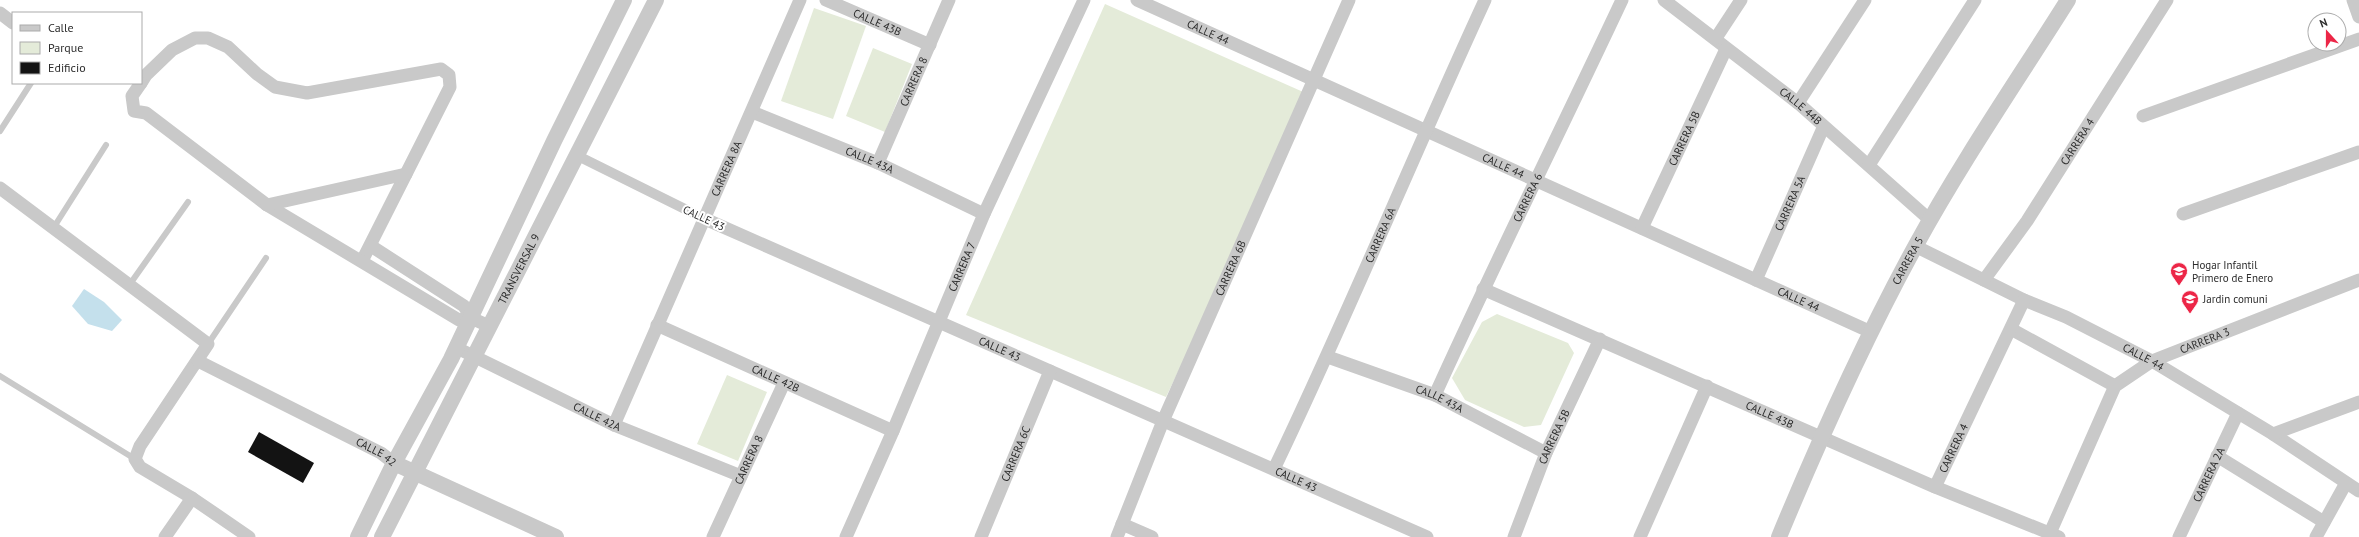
<svg xmlns="http://www.w3.org/2000/svg" width="2359" height="537" viewBox="0 0 2359 537" font-family="'PT Sans',sans-serif">
<style>
.green{fill:#e4ebd9}
.water{fill:#c4e0ec}
.building{fill:#131313}
.lines{fill:none;stroke-linecap:round;stroke-linejoin:round}
.service{stroke:#c9c9c9;stroke-width:6}
.pedestrian{stroke:#c9c9c9;stroke-width:10}
.minor{stroke:#c9c9c9;stroke-width:13}
.tertiary{stroke:#c9c9c9;stroke-width:16}
.labels{text-anchor:middle;dominant-baseline:central;stroke-width:4;stroke-linejoin:round;paint-order:stroke}
.street-label{font-size:11px;fill:#2c2c2c;stroke:#fff}
.poi-label{font-size:11px;fill:#2c2c2c;stroke:#fff;text-anchor:start}
</style>
<rect width="100%" height="100%" fill="#fff"/>
<g class="green">
<polygon points="1105,4 1310,95 1166,397 966,315"/>
<polygon points="814,8 866,26 833,119 781,101"/>
<polygon points="873,48 912,64 885,132 846,116"/>
<polygon points="1497,314 1568,343 1574,353 1541,425 1524,427 1465,400 1452,378 1482,322"/>
<polygon points="727,375 767,392 738,461 697,444"/>
</g>
<polygon class="water" points="84,289 104,302 122,320 112,331 88,324 72,306"/>
<polygon class="building" points="259,432 314,463 303,483 248,452"/>
<g class="lines">
<g class="service">
<polyline points="0,131 31,83"/>
<polyline points="54,227 106,145"/>
<polyline points="130,284 188,202"/>
<polyline points="208,344 266,258"/>
<polyline points="0,376 135,459"/>
</g>
<polyline class="pedestrian" points="576,155 705,219"/>
<g class="minor">
<path id="s1" d="M826 0 930 45"/>
<path id="s2" d="M1137 0 1871 332"/>
<path id="s3" d="M1664 0 1798 103 1930 220"/>
<polyline points="2353,0 2359,17"/>
<polyline points="0,13 13,23"/>
<polyline points="1716,38 1741,0"/>
<polyline points="141,83 146,75 172,50 195,38 208,38 228,47 257,74 275,87 307,93 441,69 449,75 450,87 362,261"/>
<polyline points="141,83 132,96 134,111 146,113 267,205 459,320 471,318"/>
<polyline points="1798,103 1865,0"/>
<path id="s4" d="M752 112 878 163 984 214"/>
<polyline points="2143,116 2359,39"/>
<path id="s5" d="M878 163 949 0"/>
<polyline points="1869,165 1975,0"/>
<polyline points="0,188 208,344 140,446 135,459 140,467 192,498 249,537"/>
<polyline points="267,205 406,174"/>
<polyline points="2183,214 2359,152"/>
<path id="s6" d="M705 219 1427 537"/>
<path id="s7" d="M1642 228 1726 49"/>
<polyline points="371,246 464,306 471,318 489,326"/>
<path id="s8" d="M1915 246 2024 300 2066 317 2152 361 2273 434 2359 491"/>
<path id="s9" d="M1756 280 1823 128"/>
<path id="s10" d="M1984 280 2027 221 2167 0"/>
<path id="s11" d="M1483 289 1935 487 2059 537"/>
<path id="s12" d="M657 325 893 431"/>
<polyline points="2011,329 2115,386"/>
<path id="s13" d="M457 348 614 425 741 476"/>
<path id="s14" d="M1328 357 1435 395 1546 453"/>
<path id="s15" d="M198 361 381 453 394 463"/>
<path id="s16" d="M1435 395C1495 262 1560 132 1622 0"/>
<path id="s17" d="M614 425 800 0"/>
<polyline points="2273,434 2359,402"/>
<polyline points="2217,456 2324,522"/>
<path id="s18" d="M1274 469C1348 315 1413 156 1485 0"/>
<path id="s19" d="M1935 487 2024 300"/>
<polyline points="1122,524 1152,537"/>
<path id="s20" d="M2050 533 2115 386 2152 361 2359 280"/>
<polyline points="165,537 192,498"/>
<path id="s21" d="M713 537 784 383"/>
<path id="s22" d="M846 537 893 431 984 214 1084 0"/>
<path id="s23" d="M981 537 1050 371"/>
<path id="s24" d="M1117 537 1163 421 1349 0"/>
<path id="s25" d="M1514 537 1546 453 1600 339"/>
<polyline points="1640,537 1707,386"/>
<path id="s26" d="M2179 537 2238 413"/>
<polyline points="2316,537 2346,483"/>
</g>
<g class="tertiary">
<polyline points="394,463 556,537"/>
<polyline points="358,537 394,463 451,359 554,141 624,0"/>
<path id="s27" d="M382 537 656 0"/>
<path id="s28" d="M1779 537C1820 438 1864 340 1916 245 1962 161 2017 81 2068 0"/>
</g>
</g>
<defs>
<g id="school-pin" transform="scale(0.9)"><path d="M0 17L-7.5 6A9.5 9.5 0 1 1 7.5 6Z" fill="#ec2647" stroke="#fff"/><path d="M0-5L7-2L0 1L-7-2ZM-4 1L0 2.5L4 1V4Q0 6-4 4Z" fill="#fff"/></g>
</defs>
<g fill-rule="evenodd">
<use href="#school-pin" x="2179" y="271"/>
<use href="#school-pin" x="2190" y="299"/>
</g>
<g class="labels">
<g class="street-label">
<text stroke="none"><textPath href="#s1" startOffset="56">CALLE 43B</textPath></text>
<text stroke="none"><textPath href="#s2" startOffset="78">CALLE 44</textPath></text>
<text stroke="none"><textPath href="#s5" startOffset="89">CARRERA 8</textPath></text>
<text stroke="none"><textPath href="#s3" startOffset="173">CALLE 44B</textPath></text>
<text stroke="none"><textPath href="#s7" startOffset="99">CARRERA 5B</textPath></text>
<text stroke="none"><textPath href="#s10" startOffset="167">CARRERA 4</textPath></text>
<text stroke="none"><textPath href="#s4" startOffset="127">CALLE 43A</textPath></text>
<text stroke="none"><textPath href="#s2" startOffset="402">CALLE 44</textPath></text>
<text stroke="none"><textPath href="#s17" startOffset="280">CARRERA 8A</textPath></text>
<text stroke="none"><textPath href="#s16" startOffset="218">CARRERA 6</textPath></text>
<text stroke="none"><textPath href="#s9" startOffset="84">CARRERA 5A</textPath></text>
<text transform="translate(704 218) rotate(25)">CALLE 43</text>
<text stroke="none"><textPath href="#s18" startOffset="257">CARRERA 6A</textPath></text>
<text stroke="none"><textPath href="#s28" startOffset="305">CARRERA 5</textPath></text>
<text stroke="none"><textPath href="#s22" startOffset="294">CARRERA 7</textPath></text>
<text stroke="none"><textPath href="#s27" startOffset="301">TRANSVERSAL 9</textPath></text>
<text stroke="none"><textPath href="#s24" startOffset="292">CARRERA 6B</textPath></text>
<text stroke="none"><textPath href="#s2" startOffset="726">CALLE 44</textPath></text>
<text stroke="none"><textPath href="#s20" startOffset="262">CARRERA 3</textPath></text>
<text stroke="none"><textPath href="#s6" startOffset="322">CALLE 43</textPath></text>
<text stroke="none"><textPath href="#s8" startOffset="254">CALLE 44</textPath></text>
<text stroke="none"><textPath href="#s12" startOffset="130">CALLE 42B</textPath></text>
<text stroke="none"><textPath href="#s14" startOffset="119">CALLE 43A</textPath></text>
<text stroke="none"><textPath href="#s11" startOffset="313">CALLE 43B</textPath></text>
<text stroke="none"><textPath href="#s13" startOffset="156">CALLE 42A</textPath></text>
<text stroke="none"><textPath href="#s25" startOffset="108">CARRERA 5B</textPath></text>
<text stroke="none"><textPath href="#s19" startOffset="43">CARRERA 4</textPath></text>
<text stroke="none"><textPath href="#s15" startOffset="200">CALLE 42</textPath></text>
<text stroke="none"><textPath href="#s23" startOffset="90">CARRERA 6C</textPath></text>
<text stroke="none"><textPath href="#s21" startOffset="85">CARRERA 8</textPath></text>
<text stroke="none"><textPath href="#s26" startOffset="69">CARRERA 2A</textPath></text>
<text stroke="none"><textPath href="#s6" startOffset="646">CALLE 43</textPath></text>
</g>
<g class="poi-label">
<text x="2192" y="265">Hogar Infantil<tspan x="2192" dy="13">Primero de Enero</tspan></text>
<text x="2203" y="299">Jardin comuni</text>
</g>
</g>
<rect x="12" y="12" width="130" height="72" fill="#ffffff" stroke="#ababab"/>
<rect x="20" y="25" width="20" height="6" fill="#c9c9c9" stroke="#ababab"/>
<text x="48" y="32" font-size="12" fill="#2c2c2c">Calle</text>
<rect x="20" y="42" width="20" height="12" fill="#e4ebd9" stroke="#ababab"/>
<text x="48" y="52" font-size="12" fill="#2c2c2c">Parque</text>
<rect x="20" y="62" width="20" height="12" fill="#131313" stroke="#ababab"/>
<text x="48" y="72" font-size="12" fill="#2c2c2c">Edificio</text>
<g transform="translate(2327 32) rotate(339)"><circle r="19" fill="#ffffff" stroke="#ababab"/>
<path d="M0-3L7 15L0 10L-7 15Z" fill="#ec2647"/>
<text y="-6" font-size="11" font-weight="bold" text-anchor="middle" fill="#2c2c2c">N</text>
</g>
</svg>
